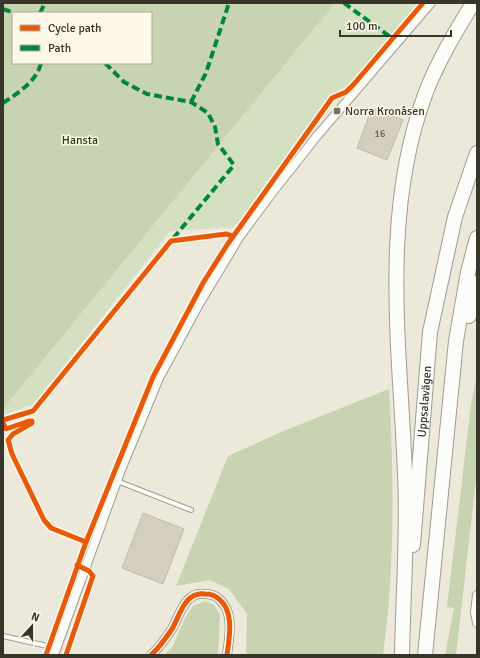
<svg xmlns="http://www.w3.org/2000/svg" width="480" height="658" viewBox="0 0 480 658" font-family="Signika,sans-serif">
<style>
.green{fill:#d5dfc2}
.forest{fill:#c7d3b1;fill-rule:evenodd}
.building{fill:#d4cebd;stroke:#bfbbb1}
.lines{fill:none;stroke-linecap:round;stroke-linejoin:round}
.service-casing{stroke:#a09c92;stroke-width:6}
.minor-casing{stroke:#a09c92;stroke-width:10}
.motorway-casing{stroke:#a09c92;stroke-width:16}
.path{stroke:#d5d4d0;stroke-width:1.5;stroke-dasharray:2 2;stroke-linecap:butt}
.service{stroke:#fcfcf9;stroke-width:4}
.minor{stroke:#fcfcf9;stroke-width:8}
.motorway{stroke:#fcfcf9;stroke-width:14}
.quiet{stroke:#00873e;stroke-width:4;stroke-dasharray:8 4;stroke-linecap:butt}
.cycleway-casing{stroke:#fef8e9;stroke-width:8}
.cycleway{stroke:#e8590c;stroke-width:5}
.poi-dot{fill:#777468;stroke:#fef8e9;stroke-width:1.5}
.labels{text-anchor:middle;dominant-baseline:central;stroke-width:3;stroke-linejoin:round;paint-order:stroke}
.number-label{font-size:10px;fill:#5f5b50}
.poi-label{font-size:12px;fill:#38352b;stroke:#fef8e9;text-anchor:start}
.park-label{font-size:12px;fill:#29410a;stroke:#fef8e9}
.street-label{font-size:12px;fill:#38352b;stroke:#fef8e9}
</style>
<rect width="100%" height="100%" fill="#ece8da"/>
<polygon class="green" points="335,3 419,3 349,86 330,97 236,227 170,231 34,404 3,415 3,409"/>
<g class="forest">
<path d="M3 3H335L3 409ZM13 13H151V63H13Z"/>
<polygon points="477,375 477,471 456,655 445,655 454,608 447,607 471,405"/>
<path d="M389 389C394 478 395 567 383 655H246L247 614 229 589 210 580 176 586 228 456 286 430Z"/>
<polygon points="205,601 214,605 220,615 218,655 165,655 173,646 185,618 193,606"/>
</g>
<g class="building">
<polygon points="372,108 403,120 387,160 357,148"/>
<polygon points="143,513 184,529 163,584 122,568"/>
</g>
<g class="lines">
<g class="service-casing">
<g id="service">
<polyline points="117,481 191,510"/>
<polyline points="3,636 56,648"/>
</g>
</g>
<g class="minor-casing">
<g id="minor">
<polyline points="477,595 475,612 477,623"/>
<polyline points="54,655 121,470 159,378 198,306 240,236 272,193 317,136 431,3"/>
<path d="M151 655C160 647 166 638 172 629 180 615 185 591 205 594 210 594 216 596 219 599 235 612 229 638 227 655"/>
</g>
</g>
<g class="motorway-casing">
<g id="motorway">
<polyline points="469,316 477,283"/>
<path id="s1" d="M413 545 430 332 455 217 477 153"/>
<path d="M402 655C403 595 408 533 405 474 400 347 380 214 426 92 438 61 456 31 473 3"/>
<polyline points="425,655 456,341 468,272 477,238"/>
</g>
</g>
<polyline class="path" points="317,119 323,117"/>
<use href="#service" class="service"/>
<use href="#minor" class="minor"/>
<use href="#motorway" class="motorway"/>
<g class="quiet">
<polyline points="344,3 393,39"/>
<polyline points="3,9 14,13"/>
<polyline points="40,13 45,3"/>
<polyline points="105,63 124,82 147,94 191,102 208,113 215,127 218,144 234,165 171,241"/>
<polyline points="191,102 206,73 229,3"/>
<path d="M3 103C18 93 37 81 41 63"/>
</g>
<g class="cycleway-casing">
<g id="cycleway">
<polyline points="3,420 33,411 171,241 226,234 233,236"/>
<polyline points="3,423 6,429 29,421 32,421 32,423 13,434 8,440 12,454 44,520 51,528 86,542"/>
<polyline points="46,655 86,542 153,377 203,283 227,245 332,98 346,92 354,84 423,3"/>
<polyline points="66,655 93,576 89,571 77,565"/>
<path d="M151 655C160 647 166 638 172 629 180 615 185 591 205 594 210 594 216 596 219 599 235 612 229 638 227 655"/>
</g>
</g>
<use href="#cycleway" class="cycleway"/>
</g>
<rect class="poi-dot" x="333" y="107" width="8" height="8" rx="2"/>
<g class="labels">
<g class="number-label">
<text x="380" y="134">16</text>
</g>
<g class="poi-label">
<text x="345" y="111">Norra Kronåsen</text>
</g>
<g class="park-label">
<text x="80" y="140">Hansta</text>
</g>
<g class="street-label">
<text stroke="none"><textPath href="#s1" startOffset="144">Uppsalavägen</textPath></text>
</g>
</g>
<rect width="480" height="658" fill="none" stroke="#38352b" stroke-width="8"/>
<rect x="12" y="12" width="140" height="52" fill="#fef8e9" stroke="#afaa9d"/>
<rect x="20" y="25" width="20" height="6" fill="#e8590c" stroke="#afaa9d"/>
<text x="48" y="32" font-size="12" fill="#38352b">Cycle path</text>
<rect x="20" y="45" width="20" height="6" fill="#00873e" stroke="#afaa9d"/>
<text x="48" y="52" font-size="12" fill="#38352b">Path</text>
<g transform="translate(32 626) rotate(21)" stroke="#fef8e9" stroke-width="3" paint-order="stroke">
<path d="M0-3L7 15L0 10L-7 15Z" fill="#38352b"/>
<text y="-6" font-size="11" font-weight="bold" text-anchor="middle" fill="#38352b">N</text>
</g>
<path d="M340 30v6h111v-6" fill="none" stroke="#38352b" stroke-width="2"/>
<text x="346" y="30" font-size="12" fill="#38352b" stroke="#fef8e9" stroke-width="3" paint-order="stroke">100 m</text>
</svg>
